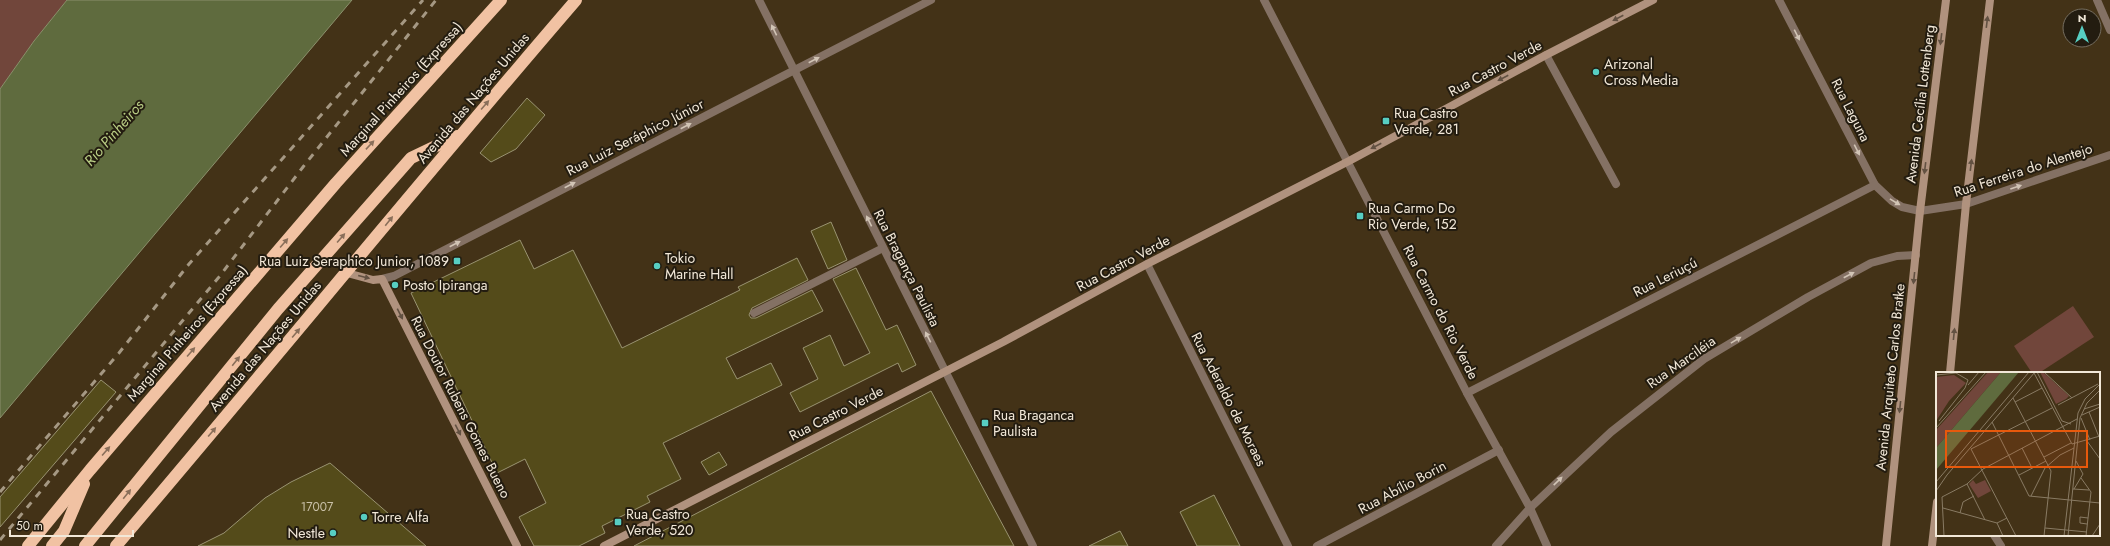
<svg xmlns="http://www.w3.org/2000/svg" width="2110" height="546" viewBox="0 0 2110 546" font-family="Jost,sans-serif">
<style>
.green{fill:#71463b}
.water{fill:#5f6b3e;stroke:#8b906c}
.building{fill:#544b1a;stroke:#999371}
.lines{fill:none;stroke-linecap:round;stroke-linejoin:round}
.street{stroke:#847164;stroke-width:8}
.secondary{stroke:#b0927e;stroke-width:8}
.highway{stroke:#f1c2a3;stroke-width:12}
.rail{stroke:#a59883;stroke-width:3;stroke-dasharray:7 7;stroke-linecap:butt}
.oneway{fill:#625142}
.oneway2{fill:#d1c4b5}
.oneway3{fill:#8a6f5a}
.poi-dot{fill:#57cec2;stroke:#231c10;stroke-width:1.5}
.labels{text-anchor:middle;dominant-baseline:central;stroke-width:4;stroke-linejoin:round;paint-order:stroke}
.number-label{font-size:12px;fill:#cac1a8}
.poi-label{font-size:14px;fill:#f2e8d8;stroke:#231c10;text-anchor:start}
.street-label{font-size:14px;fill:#f2e8d8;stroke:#231c10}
.water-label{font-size:15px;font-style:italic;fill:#b9cd84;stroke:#231c10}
.inset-road{fill:none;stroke:#897b64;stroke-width:1}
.view{fill:#e8590c;fill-opacity:0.15;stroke:#e8590c;stroke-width:2}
.inset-edge{fill:none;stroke:#f2e8d8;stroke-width:2}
</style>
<rect width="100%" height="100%" fill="#433217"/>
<g class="green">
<polygon points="0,0 67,0 34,41 0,89"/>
<polygon points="2073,306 2094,337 2039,373 2032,373 2014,346"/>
</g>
<polygon class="water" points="67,0 352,0 0,418 0,89 34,41"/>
<g class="building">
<polygon points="527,98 545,115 516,149 491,162 480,153"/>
<polygon points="831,222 847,260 828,269 811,231"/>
<polygon points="520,240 534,269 573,250 622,348 740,290 738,287 797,258 808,280 752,308 749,315 751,318 756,318 812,290 823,311 726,358 737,379 771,363 782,385 663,443 681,479 647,496 650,502 602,526 605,533 579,546 534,546 519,517 546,503 525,459 497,473 411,293"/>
<polygon points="856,268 886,330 897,325 916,365 902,372 898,363 800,412 790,393 818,379 803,348 830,335 844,366 870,353 833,279"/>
<polygon points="101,380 116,392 0,527 0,497"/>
<polygon points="931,391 1014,546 634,546"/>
<polygon points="719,452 727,465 709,475 701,462"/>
<polygon points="330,463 426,546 198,546 224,533 265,498 291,482"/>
<polygon points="1214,495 1240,546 1197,546 1180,512"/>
<polygon points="1120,531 1128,546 1089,546"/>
</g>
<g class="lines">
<g class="street">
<polyline points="759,0 1033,546"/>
<polyline points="1264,0 1467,393 1530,508 1547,546"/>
<polyline points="1779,0 1875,185 1892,201 1902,207 1920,211 1966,204 2110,155"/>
<polyline points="2097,0 2110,30"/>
<polyline points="1546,55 1616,184"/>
<polyline points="1147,264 1288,546"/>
<polyline points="382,279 394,276 931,0"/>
<polyline points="754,313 883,248"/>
<polyline points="1467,393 1875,185"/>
<polyline points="1994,535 2001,546"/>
<polyline points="1317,546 1499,450"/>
<polyline points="1496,546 1530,508 1611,432 1704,359 1808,297 1871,263 1897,256 1916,255"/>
</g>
<g class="secondary">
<polyline points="347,273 373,280 382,279 517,546"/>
<polyline points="1950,373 1966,204 1990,0"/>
<polyline points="604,546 1003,342 1147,264 1349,161 1546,55 1653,0"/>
<polyline points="1886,546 1920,211 1946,0"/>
<polyline points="1932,546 1937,502"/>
</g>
<g class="highway">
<polyline points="28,546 90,470 336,183 501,0"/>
<polyline points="52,546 64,531 84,484"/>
<polyline points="85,546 278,309 411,158 457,136"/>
<path d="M116 546C270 365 421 180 576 0"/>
</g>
<g class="rail">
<polyline points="0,492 119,353 189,264 423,0"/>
<polyline points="0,540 219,277 303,167 436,0"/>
</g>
</g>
<defs><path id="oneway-solid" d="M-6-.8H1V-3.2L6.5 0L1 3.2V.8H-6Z"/></defs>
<g class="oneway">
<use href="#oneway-solid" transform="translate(1618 18) rotate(153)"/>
<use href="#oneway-solid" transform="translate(1987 22) rotate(-83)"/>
<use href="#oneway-solid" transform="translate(1941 39) rotate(97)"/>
<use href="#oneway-solid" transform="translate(1503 78) rotate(152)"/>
<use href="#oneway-solid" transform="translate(1376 146) rotate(152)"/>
<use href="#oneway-solid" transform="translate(1971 165) rotate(-83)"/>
<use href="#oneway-solid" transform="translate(1925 168) rotate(97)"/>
<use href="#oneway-solid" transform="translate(364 277) rotate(14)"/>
<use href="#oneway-solid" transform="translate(1914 278) rotate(96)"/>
<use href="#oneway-solid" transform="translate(400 314) rotate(63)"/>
<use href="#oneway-solid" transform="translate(1954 334) rotate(-84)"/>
<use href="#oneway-solid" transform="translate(1900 407) rotate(96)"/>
<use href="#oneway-solid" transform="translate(458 430) rotate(63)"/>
</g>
<g class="oneway2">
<use href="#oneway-solid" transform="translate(774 30) rotate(-116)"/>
<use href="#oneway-solid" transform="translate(1797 35) rotate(63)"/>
<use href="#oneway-solid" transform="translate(814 60) rotate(-27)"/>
<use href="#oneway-solid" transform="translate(686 126) rotate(-27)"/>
<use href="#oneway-solid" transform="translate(1857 150) rotate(63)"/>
<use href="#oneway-solid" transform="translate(570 185) rotate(-27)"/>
<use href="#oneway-solid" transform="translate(2016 187) rotate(-19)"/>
<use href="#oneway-solid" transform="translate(1895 202) rotate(31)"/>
<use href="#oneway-solid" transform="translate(869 221) rotate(-116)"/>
<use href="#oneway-solid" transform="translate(455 244) rotate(-27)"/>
<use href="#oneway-solid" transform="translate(1849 275) rotate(-28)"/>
<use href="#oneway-solid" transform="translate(928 337) rotate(-117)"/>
<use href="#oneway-solid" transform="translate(1736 340) rotate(-31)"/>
<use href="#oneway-solid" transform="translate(1558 481) rotate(-44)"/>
</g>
<g class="oneway3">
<use href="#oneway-solid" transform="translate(485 105) rotate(-49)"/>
<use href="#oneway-solid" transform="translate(370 145) rotate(-47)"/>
<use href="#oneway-solid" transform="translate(389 221) rotate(-51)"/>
<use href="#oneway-solid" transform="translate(341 238) rotate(-49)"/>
<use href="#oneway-solid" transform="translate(284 243) rotate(-49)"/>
<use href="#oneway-solid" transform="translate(296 333) rotate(-50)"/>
<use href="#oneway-solid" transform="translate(191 352) rotate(-49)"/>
<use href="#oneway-solid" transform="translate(236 361) rotate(-51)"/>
<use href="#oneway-solid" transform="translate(212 432) rotate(-50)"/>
<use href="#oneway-solid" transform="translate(106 451) rotate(-49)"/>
<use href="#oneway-solid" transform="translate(127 494) rotate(-51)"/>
</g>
<g class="poi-dot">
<circle cx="1596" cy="72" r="4"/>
<rect x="1382" y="117" width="8" height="8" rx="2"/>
<rect x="1356" y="212" width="8" height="8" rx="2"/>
<rect x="453" y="257" width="8" height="8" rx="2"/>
<circle cx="657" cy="266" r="4"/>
<circle cx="395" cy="285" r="4"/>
<rect x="981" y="419" width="8" height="8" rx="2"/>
<circle cx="364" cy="517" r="4"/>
<rect x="614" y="518" width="8" height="8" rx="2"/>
<circle cx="333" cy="533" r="4"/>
</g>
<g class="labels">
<g class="number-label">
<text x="317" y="507">17007</text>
</g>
<g class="poi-label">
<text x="1604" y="64">Arizonal<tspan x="1604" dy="16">Cross Media</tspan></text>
<text x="1394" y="113">Rua Castro<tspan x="1394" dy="16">Verde, 281</tspan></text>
<text x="1368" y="208">Rua Carmo Do<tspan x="1368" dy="16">Rio Verde, 152</tspan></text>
<text x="665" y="258">Tokio<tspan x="665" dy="16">Marine Hall</tspan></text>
<text x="449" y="261" text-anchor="end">Rua Luiz Seraphico Junior, 1089</text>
<text x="403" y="285">Posto Ipiranga</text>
<text x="993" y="415">Rua Braganca<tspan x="993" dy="16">Paulista</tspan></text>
<text x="626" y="514">Rua Castro<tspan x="626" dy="16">Verde, 520</tspan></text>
<text x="372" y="517">Torre Alfa</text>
<text x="325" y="533" text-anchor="end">Nestle</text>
</g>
<g class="street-label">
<text transform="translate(1495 68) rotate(-28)">Rua Castro Verde</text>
<text transform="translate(401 89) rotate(-48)">Marginal Pinheiros (Expressa)</text>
<text transform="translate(473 98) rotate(-50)">Avenida das Nações Unidas</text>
<text transform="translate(1920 104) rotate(-83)">Avenida Cecília Lottenberg</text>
<text transform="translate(1851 110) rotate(63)">Rua Laguna</text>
<text transform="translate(635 137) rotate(-27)">Rua Luiz Seráphico Júnior</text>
<text transform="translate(2023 170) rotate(-18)">Rua Ferreira do Alentejo</text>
<text transform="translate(1123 263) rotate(-28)">Rua Castro Verde</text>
<text transform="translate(907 268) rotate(63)">Rua Bragança Paulista</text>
<text transform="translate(1665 277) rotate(-27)">Rua Leriuçú</text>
<text transform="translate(1441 312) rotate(63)">Rua Carmo do Rio Verde</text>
<text transform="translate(187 333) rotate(-49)">Marginal Pinheiros (Expressa)</text>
<text transform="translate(265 346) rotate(-50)">Avenida das Nações Unidas</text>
<text transform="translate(1681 362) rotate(-35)">Rua Marciléia</text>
<text transform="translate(1890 377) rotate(-84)">Avenida Arquiteto Carlos Bratke</text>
<text transform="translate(1229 399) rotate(63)">Rua Aderaldo de Moraes</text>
<text transform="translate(461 407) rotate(63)">Rua Doutor Rubens Gomes Bueno</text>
<text transform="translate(836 413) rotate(-27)">Rua Castro Verde</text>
<text transform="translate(1402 487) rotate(-28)">Rua Abílio Borin</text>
</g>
<g class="water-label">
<text transform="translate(114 133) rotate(-49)">Rio Pinheiros</text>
</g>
</g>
<g transform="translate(1936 372)">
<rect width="164" height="164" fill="#433217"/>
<path d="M52 0H65L0 76V58ZM104 0H107L133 24 130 27 120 32ZM18 3 30 11 13 29 0 49V5ZM37 108 40 112 49 108 55 119 42 126 33 112Z" fill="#71463b"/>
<path d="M65 0H83L0 98V76Z" fill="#5f6b3e"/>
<path class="inset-road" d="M101 0 126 49 135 52M108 0 136 26M98 1 136 72 164 64M0 3 20 1 32 8 29 16M32 13 43 0M77 26 115 99 108 164M79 30 106 16M122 33 162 12M148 37 164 32M153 40 163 65M146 43 164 35M145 46 154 68M3 49 29 16M56 50 93 124 164 131M0 56 50 0M151 69 164 87M86 76 96 96M35 77 80 164M35 77 116 36M108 85 135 71M83 103 110 89M145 106 155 120M0 110 93 0M31 112 49 148M137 117 153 118M138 117 147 102 140 89M0 119 11 103 99 0M95 124 109 96 124 83 138 76M7 136 61 151 71 146M24 141 27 130 38 124M61 151 67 164M151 152 144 151V145L152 146M109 156 151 160M8 164 6 125 31 112 47 97 141 47M128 164 142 41 149 27 164 12M132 164 144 46 151 31 164 18M150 164 155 120M156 164 164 152"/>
<path class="view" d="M10 59H151V95H10Z"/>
<rect width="164" height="164" class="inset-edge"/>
</g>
<g transform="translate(2082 28)"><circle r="19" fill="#231c10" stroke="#766e60"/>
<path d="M0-3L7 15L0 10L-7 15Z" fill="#57cec2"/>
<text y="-6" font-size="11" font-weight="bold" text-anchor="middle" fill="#f2e8d8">N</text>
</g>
<path d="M10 530v6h123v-6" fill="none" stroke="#f2e8d8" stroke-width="2"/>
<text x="16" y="530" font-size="12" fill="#f2e8d8" stroke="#231c10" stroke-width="3" paint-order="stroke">50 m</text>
</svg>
